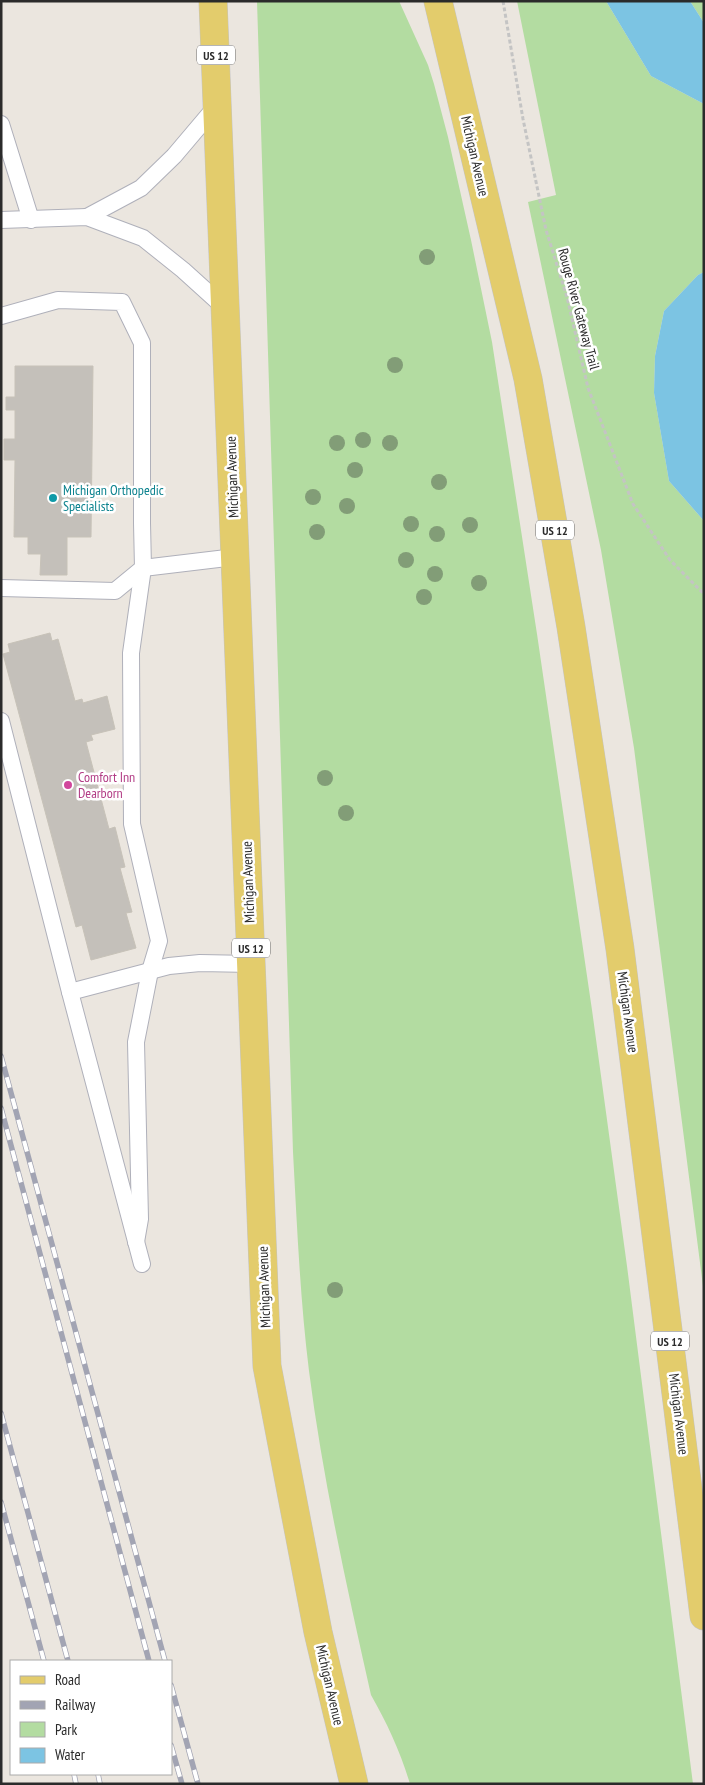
<svg xmlns="http://www.w3.org/2000/svg" width="705" height="1785" viewBox="0 0 705 1785" font-family="'PT Sans Narrow',sans-serif">
<style>
.green{fill:#b3dca1}
.water{fill:#7cc4e3}
.building{fill:#c4c0ba;stroke:#c7c2b8}
.lines{fill:none;stroke-linecap:round;stroke-linejoin:round}
.service-casing{stroke:#afb0ba;stroke-width:18}
.primary-casing{stroke:#c4c4c4;stroke-width:29}
.path{stroke:#c4c4c4;stroke-width:3;stroke-dasharray:4 2.5;stroke-linecap:butt}
.service{stroke:#fff;stroke-width:16}
.primary{stroke:#e3cc6c;stroke-width:28}
.rail-casing{stroke:#a2a4b3;stroke-width:5.5}
.rail{stroke:#fff;stroke-width:4;stroke-dasharray:11;stroke-linecap:butt}
.tree{fill:#829d77}
.culture-dot{fill:#0f9aa8;stroke:#fff;stroke-width:2}
.hotel-dot{fill:#d1479c;stroke:#fff;stroke-width:2}
.labels{text-anchor:middle;dominant-baseline:central;stroke-width:5;stroke-linejoin:round;paint-order:stroke}
.shield{fill:#fff;stroke:#6b6b6b;stroke-width:1}
.shield-label{font-size:12px;font-weight:bold;fill:#2b2b2b}
.street-label{font-size:14px;fill:#2b2b2b;stroke:#fff}
.culture-label{font-size:14px;fill:#0d838f;stroke:#fff;text-anchor:start}
.hotel-label{font-size:14px;fill:#b23c85;stroke:#fff;text-anchor:start}
</style>
<rect width="100%" height="100%" fill="#ebe6df"/>
<g class="green">
<path d="M257 1H399L428 65 434 84 448 137 471 240 492 342 537 634 592 1010 627 1266 693 1784H410C401 1753 387 1723 371 1695 347 1588 323 1480 309 1371 300 1298 297 1225 293 1152Z"/>
<polygon points="517,1 606,1 651,76 704,104 704,272 698,275 664,311 655,356 654,393 669,481 704,521 704,1294 634,748 601,550 528,202 556,195"/>
<polygon points="690,1 704,1 704,23"/>
</g>
<g class="water">
<polygon points="606,1 690,1 704,23 704,104 651,76"/>
<polygon points="704,272 704,521 669,481 654,393 655,356 664,311 698,275"/>
</g>
<g class="building">
<polygon points="15,366 93,366 91,537 67,537 67,575 40,575 41,554 28,554 28,537 14,537 15,460 4,460 4,439 15,439 15,410 6,410 6,397 15,397"/>
<polygon points="50,633 52,641 58,639 75,701 82,699 83,703 107,696 115,729 91,735 93,740 86,742 109,829 115,827 125,867 120,868 132,912 126,913 136,948 91,960 82,925 76,927 3,654 10,652 8,644"/>
</g>
<g class="lines">
<g class="service-casing">
<g id="service">
<polyline points="1,124 31,220"/>
<polyline points="87,217 141,188 174,156 218,104"/>
<polyline points="1,220 87,217 143,238 183,270 225,308"/>
<polyline points="1,316 58,300 122,302 142,343 142,523 143,568 131,653 132,824 159,941 150,971 136,1042 140,1219 136,1242"/>
<polyline points="1,588 115,591 143,568 235,557"/>
<polyline points="1,721 70,992 142,1264"/>
<polyline points="70,992 169,966 200,963 251,964"/>
</g>
</g>
<g class="primary-casing">
<g id="primary">
<polyline points="213,1 267,1366 318,1632 354,1784"/>
<polyline points="438,1 528,379 571,627 620,949 704,1616"/>
</g>
</g>
<polyline class="path" points="503,1 523,119 546,230 567,297 588,388 633,504 670,560 704,594"/>
<use href="#service" class="service"/>
<use href="#primary" class="primary"/>
<g class="rail-casing">
<g id="rail">
<polyline points="1,1056 165,1661"/>
<polyline points="1,1108 149,1661"/>
<polyline points="1,1413 68,1661"/>
<polyline points="1,1502 44,1661"/>
<polyline points="171,1685 198,1784"/>
<polyline points="171,1745 182,1784"/>
<polyline points="74,1774 76,1784"/>
<polyline points="98,1774 100,1784"/>
</g>
</g>
<use href="#rail" class="rail"/>
</g>
<g class="tree">
<circle cx="427" cy="257" r="8"/>
<circle cx="395" cy="365" r="8"/>
<circle cx="363" cy="440" r="8"/>
<circle cx="337" cy="443" r="8"/>
<circle cx="390" cy="443" r="8"/>
<circle cx="355" cy="470" r="8"/>
<circle cx="439" cy="482" r="8"/>
<circle cx="313" cy="497" r="8"/>
<circle cx="347" cy="506" r="8"/>
<circle cx="411" cy="524" r="8"/>
<circle cx="470" cy="525" r="8"/>
<circle cx="317" cy="532" r="8"/>
<circle cx="437" cy="534" r="8"/>
<circle cx="406" cy="560" r="8"/>
<circle cx="435" cy="574" r="8"/>
<circle cx="479" cy="583" r="8"/>
<circle cx="424" cy="597" r="8"/>
<circle cx="325" cy="778" r="8"/>
<circle cx="346" cy="813" r="8"/>
<circle cx="335" cy="1290" r="8"/>
</g>
<circle class="culture-dot" cx="53" cy="498" r="5"/>
<circle class="hotel-dot" cx="68" cy="785" r="5"/>
<g class="labels">
<g class="shield">
<rect x="197" y="45.5" width="38" height="19" rx="4"/>
<rect x="536" y="520.5" width="38" height="19" rx="4"/>
<rect x="232" y="938.5" width="38" height="19" rx="4"/>
<rect x="651" y="1331.5" width="38" height="19" rx="4"/>
</g>
<g class="shield-label">
<text x="216" y="55">US 12</text>
<text x="555" y="530">US 12</text>
<text x="251" y="948">US 12</text>
<text x="670" y="1341">US 12</text>
</g>
<g class="street-label">
<text transform="translate(475 156) rotate(77)">Michigan Avenue</text>
<text transform="translate(579 309) rotate(75)">Rouge River Gateway Trail</text>
<text transform="translate(232 477) rotate(-92)">Michigan Avenue</text>
<text transform="translate(248 882) rotate(-92)">Michigan Avenue</text>
<text transform="translate(628 1012) rotate(82)">Michigan Avenue</text>
<text transform="translate(264 1287) rotate(-92)">Michigan Avenue</text>
<text transform="translate(679 1414) rotate(83)">Michigan Avenue</text>
<text transform="translate(330 1685) rotate(77)">Michigan Avenue</text>
</g>
<g class="culture-label">
<text x="63" y="490">Michigan Orthopedic<tspan x="63" dy="16">Specialists</tspan></text>
</g>
<g class="hotel-label">
<text x="78" y="777">Comfort Inn<tspan x="78" dy="16">Dearborn</tspan></text>
</g>
</g>
<rect width="705" height="1785" fill="none" stroke="#2b2b2b" stroke-width="5"/>
<rect x="10" y="1660" width="162" height="115" fill="#ffffff" stroke="#aaaaaa"/>
<rect x="20" y="1676" width="25" height="8" fill="#e3cc6c" stroke="#aaaaaa"/>
<text x="55" y="1685" font-size="15" fill="#2b2b2b">Road</text>
<rect x="20" y="1701" width="25" height="8" fill="#a2a4b3" stroke="#aaaaaa"/>
<text x="55" y="1710" font-size="15" fill="#2b2b2b">Railway</text>
<rect x="20" y="1722" width="25" height="15" fill="#b3dca1" stroke="#aaaaaa"/>
<text x="55" y="1735" font-size="15" fill="#2b2b2b">Park</text>
<rect x="20" y="1748" width="25" height="15" fill="#7cc4e3" stroke="#aaaaaa"/>
<text x="55" y="1760" font-size="15" fill="#2b2b2b">Water</text>
</svg>
